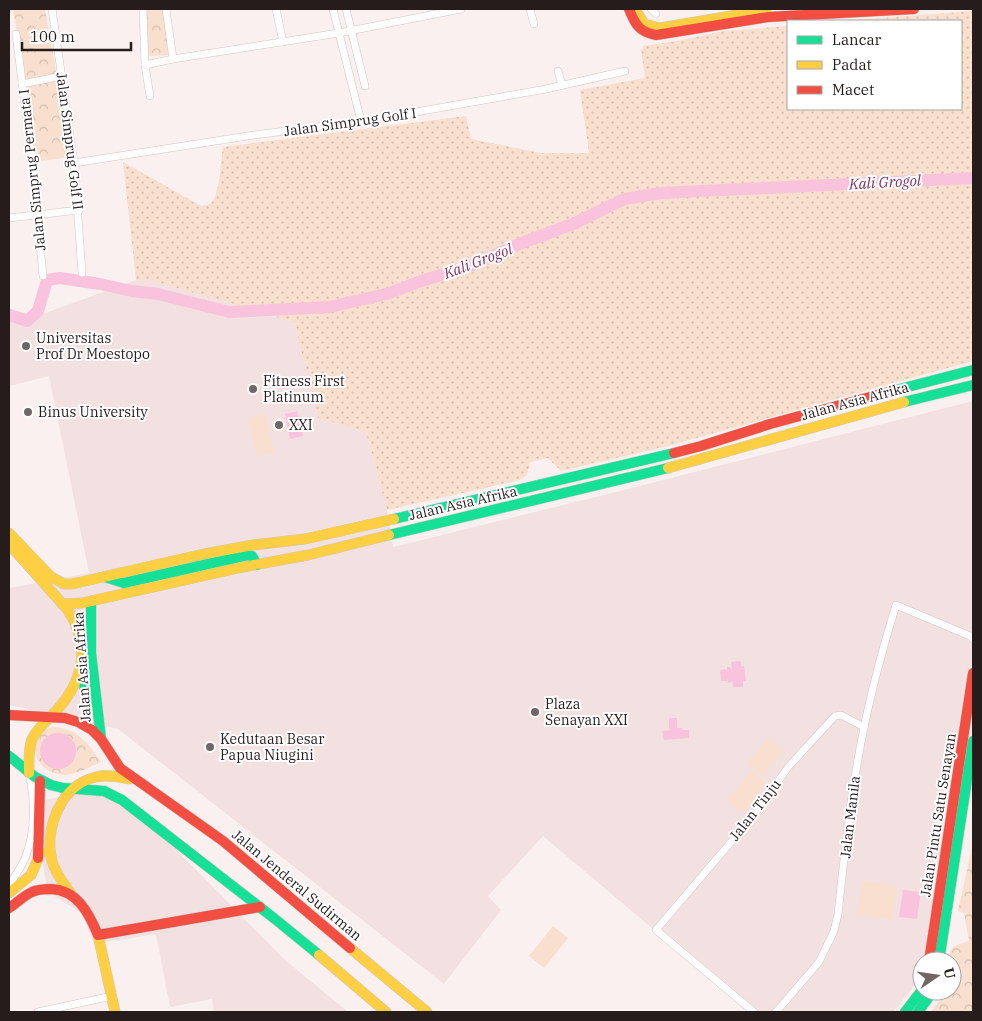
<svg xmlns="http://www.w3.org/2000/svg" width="982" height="1021" viewBox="0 0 982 1021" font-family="'IBM Plex Serif',serif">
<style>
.built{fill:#f2e1e0}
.grass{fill:url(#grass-dots)}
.park{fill:url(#park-crowns)}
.pitch{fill:#f9dfcd}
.water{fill:#fac3dd}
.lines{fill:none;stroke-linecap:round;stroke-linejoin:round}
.river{stroke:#fac3dd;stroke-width:12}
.street-casing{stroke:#d0c7c6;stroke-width:8}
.fast-casing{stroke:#d0c7c6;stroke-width:11}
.slow-casing{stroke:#d0c7c6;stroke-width:11}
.jam-casing{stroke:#d0c7c6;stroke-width:11}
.street{stroke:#fefdfd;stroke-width:7}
.fast{stroke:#16e098;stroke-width:10}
.slow{stroke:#ffcf43;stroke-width:10}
.jam{stroke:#f24e42;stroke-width:10}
.poi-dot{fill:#706666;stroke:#fff;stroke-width:2}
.labels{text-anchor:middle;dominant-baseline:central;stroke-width:4;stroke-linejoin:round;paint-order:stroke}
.street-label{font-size:14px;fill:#261c1b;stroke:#fff}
.poi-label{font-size:14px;fill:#261c1b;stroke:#fff;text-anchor:start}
.water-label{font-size:15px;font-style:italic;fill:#863262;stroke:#fff}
</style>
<defs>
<pattern id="grass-dots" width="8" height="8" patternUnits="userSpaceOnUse" patternTransform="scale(1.25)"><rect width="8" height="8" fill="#f9dfcd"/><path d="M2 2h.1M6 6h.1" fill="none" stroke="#d5bfaf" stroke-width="1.8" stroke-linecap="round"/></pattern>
<pattern id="park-crowns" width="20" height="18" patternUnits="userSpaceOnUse" patternTransform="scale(1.25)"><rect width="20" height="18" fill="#f9dfcd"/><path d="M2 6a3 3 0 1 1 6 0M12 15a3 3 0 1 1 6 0" fill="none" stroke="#d5bfaf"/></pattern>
</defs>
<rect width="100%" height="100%" fill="#faf0f0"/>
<g class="built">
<polygon points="136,280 153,281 294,322 318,418 366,432 387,510 393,547 620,491 973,401 973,655 925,961 922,961 922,970 912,989 893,1012 751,1012 543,836 488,896 501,910 444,984 118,729 9,705 9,588 89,573 49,376 9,386 9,309 37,316"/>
<polygon points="86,793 128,801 285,960 348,1012 214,1012 212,999 170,1007 156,934 94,944 83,914 48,892 31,802"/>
</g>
<path class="grass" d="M973 11V361L668 446 561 471 548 458 530 462 527 475 520 480 387 510 366 432 318 418 294 322 153 281 136 280 123 162 201 206C205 206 209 205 212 202 220 193 221 160 223 147L466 116 471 139 541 153H589L580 90 645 78 641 49H643V46L677 41 724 31 788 26V109H961V21H841Z"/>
<g class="park">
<polygon points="13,9 45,9 71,157 34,162 30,127 30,104"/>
<polygon points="144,9 164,9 170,55 148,56"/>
<path d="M56 727C79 730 89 744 101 762 92 766 81 772 72 774 33 781 19 730 56 727Z"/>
<path d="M973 843V1012H931L946 991H952V961H949C950 944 955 946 969 941L964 913 958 911Z"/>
</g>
<g class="pitch">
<polygon points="265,414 274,452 257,456 248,418"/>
<polygon points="767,738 783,750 763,776 747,764"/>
<polygon points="751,771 766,784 743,813 727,800"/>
<polygon points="863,881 897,886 892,920 857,914"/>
<polygon points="553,926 568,938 544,968 529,956"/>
</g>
<g class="water">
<polygon points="297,411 303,436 290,439 285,414"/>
<polygon points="741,661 741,666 744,666 746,681 743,681 743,687 733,687 732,679 732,682 728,683 728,678 727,681 721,681 720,670 726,669 727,671 727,667 730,667 732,670 731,662"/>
<polygon points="670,718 677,718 677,728 682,728 683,730 689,730 689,738 664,740 662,731 671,730 669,729 669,719"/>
<circle cx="58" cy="751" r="18"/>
<polygon points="903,890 921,892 917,919 899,917"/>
</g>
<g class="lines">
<polyline class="river" points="9,315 27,321 38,311 47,280 60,278 100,284 132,291 158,294 229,312 330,307 390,293 418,282 473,265 519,244 573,224 624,199 661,193 973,178"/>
<g class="street-casing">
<g id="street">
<polyline points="52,9 74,163 82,273"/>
<polyline points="143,9 145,65 150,96"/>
<polyline points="166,9 173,59"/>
<polyline points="276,9 283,42"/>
<polyline points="333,9 361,121"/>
<polyline points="346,9 365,86"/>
<polyline points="530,9 534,24"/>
<polyline points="651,9 656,14"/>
<polyline points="16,34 33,169 43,276"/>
<polyline points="145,65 173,59 339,33 461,9"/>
<polyline points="558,71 562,85"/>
<polyline points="22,84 62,76"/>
<polyline points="74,163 254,135 371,120 546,89 625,71"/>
<polyline points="9,218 79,210"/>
<path d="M9 885C15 876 21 868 25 858 36 832 35 799 29 773"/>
<polyline points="38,1012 112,996"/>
<polyline points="754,1012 656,930 754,815 789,766 835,716 841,715 864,727"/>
<path d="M776 1012 819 962 834 931 838 914C843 867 848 819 856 771 865 715 879 660 896 605L970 636 973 639"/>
</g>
</g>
<g class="fast-casing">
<g id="fast">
<polyline points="896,390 973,370"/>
<polyline points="904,402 973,385"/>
<polyline points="394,519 674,453"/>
<polyline points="389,535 668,468"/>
<polyline points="105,577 124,583 248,555 252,556 257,565"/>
<polyline points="91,601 91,653 101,739"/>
<polyline points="83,671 85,692 90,697 95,699"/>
<polyline points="9,756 35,777 51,785 63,788 104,791 122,800 275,919 319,955"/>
<polyline points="939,961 973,741"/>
<polyline points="905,1012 922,990"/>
<polyline points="918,1012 933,991"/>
</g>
</g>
<g class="slow-casing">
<g id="slow">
<polyline points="637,12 644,24 660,28 766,10"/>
<polyline points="668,468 904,402"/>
<polyline points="9,533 50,576 64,584 72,584 204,554 253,545 305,539 394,519"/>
<path d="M9 544 67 609C91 644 84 680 57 710 49 719 38 727 32 739 28 750 29 762 29 773"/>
<polyline points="62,604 82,603 238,568 308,555 389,535"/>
<polyline points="9,893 31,875 41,852"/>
<path d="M71 894C64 884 55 873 52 861 44 828 61 785 96 777 107 774 119 777 130 779"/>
<polyline points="98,935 115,1012"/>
<polyline points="350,948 427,1012"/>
<polyline points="319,955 386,1012"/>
</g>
</g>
<g class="jam-casing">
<g id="jam">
<path d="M629 9C635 24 639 32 656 35L768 17 914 9"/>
<polyline points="674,453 701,446 770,424 896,390"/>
<polyline points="9,715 65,718 78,722 92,730 101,739 120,768 223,841 350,948"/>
<polyline points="38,858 40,781"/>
<path d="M9 908C17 903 23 896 32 892 38 889 44 889 51 889 77 890 89 913 98 935L260 907"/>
<polyline points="929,961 973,673"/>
</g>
</g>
<use href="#street" class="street"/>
<use href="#fast" class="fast"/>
<use href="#slow" class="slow"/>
<use href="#jam" class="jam"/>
</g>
<g class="poi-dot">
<circle cx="26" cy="346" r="5"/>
<circle cx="253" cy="389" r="5"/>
<circle cx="28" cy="412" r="5"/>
<circle cx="279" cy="425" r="5"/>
<circle cx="535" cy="712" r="5"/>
<circle cx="210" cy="747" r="5"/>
</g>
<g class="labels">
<g class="street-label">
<text transform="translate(350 122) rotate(-8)">Jalan Simprug Golf I</text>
<text transform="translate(70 141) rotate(83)">Jalan Simprug Golf II</text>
<text transform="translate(32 170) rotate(-96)">Jalan Simprug Permata I</text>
<text transform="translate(855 401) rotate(-15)">Jalan Asia Afrika</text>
<text transform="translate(463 503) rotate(-13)">Jalan Asia Afrika</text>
<text transform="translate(82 667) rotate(-94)">Jalan Asia Afrika</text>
<text transform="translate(755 810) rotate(-52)">Jalan Tinju</text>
<text transform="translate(938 815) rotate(-81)">Jalan Pintu Satu Senayan</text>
<text transform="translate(850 817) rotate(-83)">Jalan Manila</text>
<text transform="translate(297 885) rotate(40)">Jalan Jenderal Sudirman</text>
</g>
<g class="poi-label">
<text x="36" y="338">Universitas<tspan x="36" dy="16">Prof Dr Moestopo</tspan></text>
<text x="263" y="381">Fitness First<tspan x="263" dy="16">Platinum</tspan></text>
<text x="38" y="412">Binus University</text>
<text x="289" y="425">XXI</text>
<text x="545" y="704">Plaza<tspan x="545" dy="16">Senayan XXI</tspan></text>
<text x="220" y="739">Kedutaan Besar<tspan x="220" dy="16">Papua Niugini</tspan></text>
</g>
<g class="water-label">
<text transform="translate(885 182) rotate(-3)">Kali Grogol</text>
<text transform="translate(478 261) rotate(-21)">Kali Grogol</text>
</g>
</g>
<rect width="982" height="1021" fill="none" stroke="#261c1b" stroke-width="20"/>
<rect x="787" y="20" width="175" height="90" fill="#ffffff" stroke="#a8a4a4"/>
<rect x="797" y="36" width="25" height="8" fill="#16e098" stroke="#a8a4a4"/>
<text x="832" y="45" font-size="15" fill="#261c1b">Lancar</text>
<rect x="797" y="61" width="25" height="8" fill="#ffcf43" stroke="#a8a4a4"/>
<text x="832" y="70" font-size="15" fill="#261c1b">Padat</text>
<rect x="797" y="86" width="25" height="8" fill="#f24e42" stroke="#a8a4a4"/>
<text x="832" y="95" font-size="15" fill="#261c1b">Macet</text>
<g transform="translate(937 976) rotate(77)"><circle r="24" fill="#ffffff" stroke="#a8a4a4"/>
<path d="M0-4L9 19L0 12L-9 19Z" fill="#706666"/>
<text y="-8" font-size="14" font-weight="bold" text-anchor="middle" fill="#261c1b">U</text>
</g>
<path d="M22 42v8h109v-8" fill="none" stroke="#261c1b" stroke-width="2.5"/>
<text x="30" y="42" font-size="15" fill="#261c1b" stroke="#ffffff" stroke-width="4" paint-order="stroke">100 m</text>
</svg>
